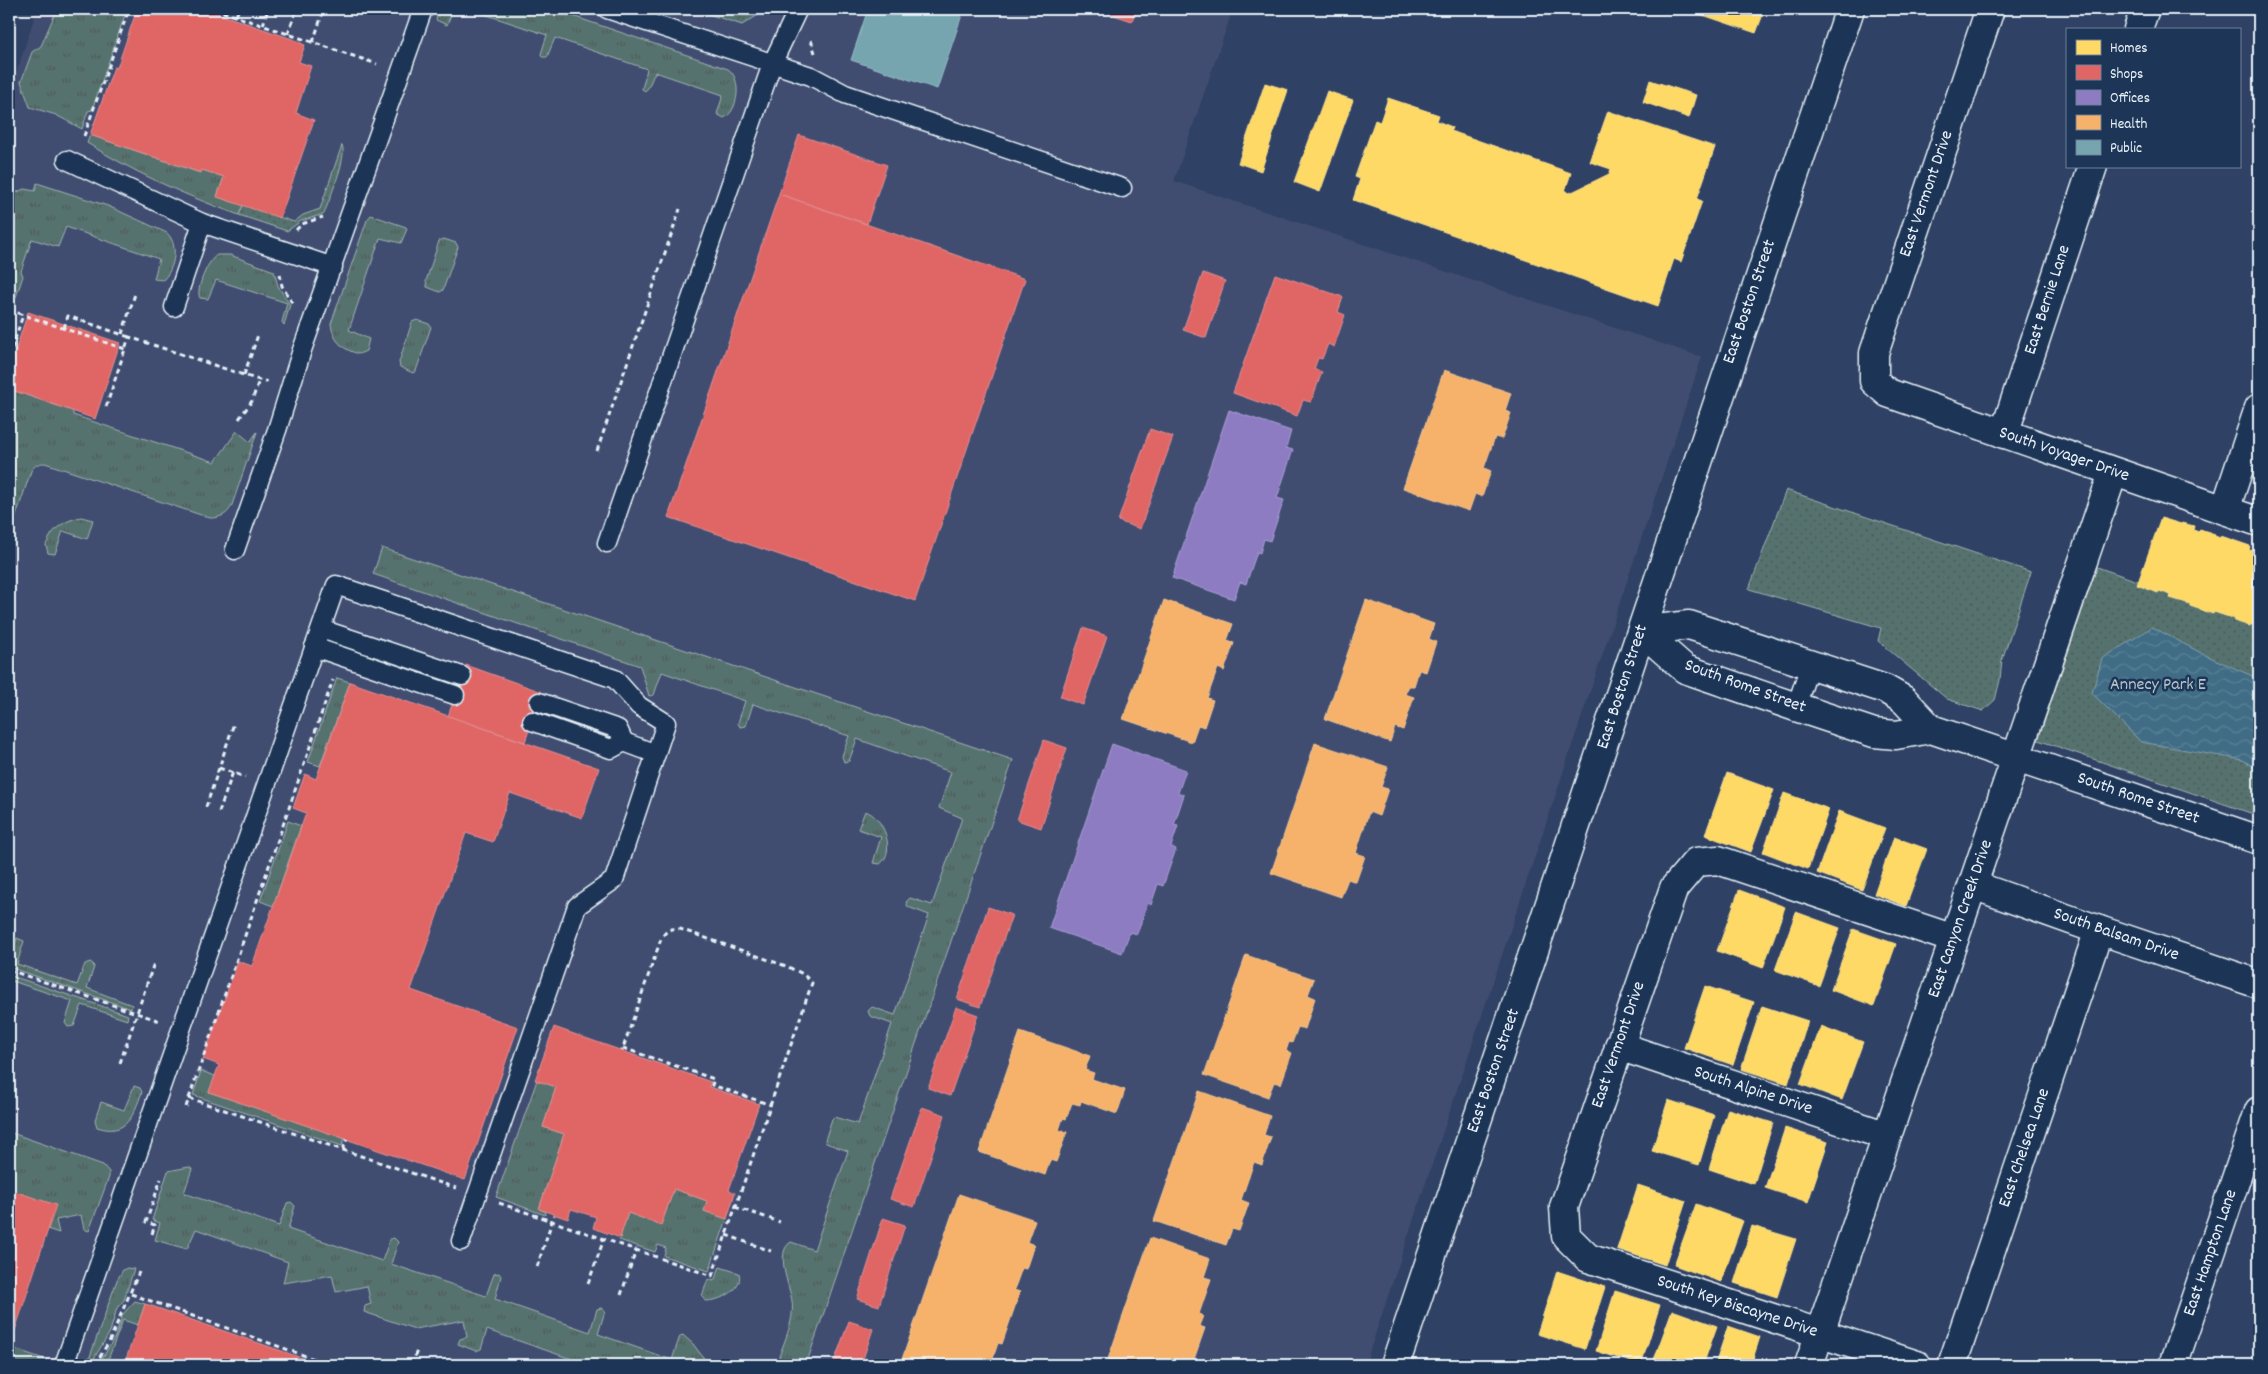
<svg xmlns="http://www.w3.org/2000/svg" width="2268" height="1374" viewBox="0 0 2268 1374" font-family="Dekko,sans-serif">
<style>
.built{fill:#3f4d71}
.grass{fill:url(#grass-tufts);stroke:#a0b2b3}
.park{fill:url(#park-dots);stroke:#a0b2b3}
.water{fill:url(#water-waves);stroke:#83a1b3}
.homes{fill:#ffd966;stroke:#f8e092}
.shops{fill:#e06666;stroke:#e29092}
.offices{fill:#8e7cc3;stroke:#a99fd3}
.health{fill:#f6b26b;stroke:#f2c595}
.public{fill:#76a5af;stroke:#98bcc5}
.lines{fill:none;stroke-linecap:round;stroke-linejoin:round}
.lane-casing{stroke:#e8f1f8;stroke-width:21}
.street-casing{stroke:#e8f1f8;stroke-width:31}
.path{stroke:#e8f1f8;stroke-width:3;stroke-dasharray:5 4;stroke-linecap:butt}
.lane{stroke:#1d3557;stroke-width:18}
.street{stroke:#1d3557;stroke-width:28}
.labels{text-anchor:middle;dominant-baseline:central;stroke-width:5;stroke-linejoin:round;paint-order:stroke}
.street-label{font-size:18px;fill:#e8f1f8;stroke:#1d3557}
.park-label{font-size:18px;fill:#b5c5c8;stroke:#1d3557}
</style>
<defs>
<pattern id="grass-tufts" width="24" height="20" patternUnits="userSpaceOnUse" patternTransform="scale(1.25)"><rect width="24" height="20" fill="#57726e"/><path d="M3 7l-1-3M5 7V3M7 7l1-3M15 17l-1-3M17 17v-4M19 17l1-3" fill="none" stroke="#4e5b5a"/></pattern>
<pattern id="park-dots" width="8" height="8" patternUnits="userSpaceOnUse" patternTransform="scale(1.25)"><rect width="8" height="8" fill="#57726e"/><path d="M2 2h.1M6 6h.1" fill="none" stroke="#4e5b5a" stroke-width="1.8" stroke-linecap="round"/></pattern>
<pattern id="water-waves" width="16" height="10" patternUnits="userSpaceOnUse" patternTransform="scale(1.25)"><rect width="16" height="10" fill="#406c85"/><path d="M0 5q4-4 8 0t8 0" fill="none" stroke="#5c8197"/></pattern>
</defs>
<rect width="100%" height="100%" fill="#2f4164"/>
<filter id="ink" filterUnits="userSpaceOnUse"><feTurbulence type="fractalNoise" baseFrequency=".02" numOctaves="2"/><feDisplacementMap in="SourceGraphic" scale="10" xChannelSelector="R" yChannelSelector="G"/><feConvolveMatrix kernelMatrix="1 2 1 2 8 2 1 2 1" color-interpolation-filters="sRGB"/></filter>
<g filter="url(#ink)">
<polygon class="built" points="37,9 1233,9 1174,181 1702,357 1365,1365 9,1365 9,96"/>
<g class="grass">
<polygon points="57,9 127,9 92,110 88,111 82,129 56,115 30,107 21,82 32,52 41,46"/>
<polygon points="438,9 453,9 447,25 436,20"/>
<path d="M469 9H552L728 69C743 79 738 112 724 118L717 114 723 95 655 72 648 88 645 91 642 89 647 69 555 38 547 57H542L541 54 547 35Z"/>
<polygon points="693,9 772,9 770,13 760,14 742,25"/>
<path d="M90 135 200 173 202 170 224 177 217 196 243 205 239 215C186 196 135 173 87 143Z"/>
<path d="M37 183 108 206 167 233C179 245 175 268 163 280L154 279 159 259 66 227 58 247 32 239 21 271 23 276 16 297 9 296V196L24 189 35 191Z"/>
<path d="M371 215 406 227 407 229 401 243 380 238 349 330 369 339 366 351 359 354C343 350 333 341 331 324L367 220Z"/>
<polygon points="444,239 456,243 458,247 443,290 440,292 427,287 426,281 439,241"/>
<path d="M217 255H230L274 271 278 286 290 305 284 325 282 322 287 303 216 280 208 299 200 298C195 290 208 260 217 255Z"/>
<polygon points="417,320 429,324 431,327 416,371 413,373 400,367 399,362 412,322"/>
<path d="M9 389 73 411V415L215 462 237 431 250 442 257 432 232 505C228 515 220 518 210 518L45 463C38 463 35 465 31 471L9 537Z"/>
<path d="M81 517 93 520 87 539 63 531 55 554 48 553 46 545C53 528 63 521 81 517Z"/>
<path d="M382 548 1013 760 806 1365H776C782 1346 795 1322 792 1301 790 1287 774 1252 791 1242L814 1250 848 1151 826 1143 825 1140 832 1119 834 1117 858 1124 892 1024 870 1016 868 1011 872 1007 895 1015 929 915 908 907 906 902 910 898 932 905 962 818 939 808 951 772 857 739 849 761 844 762 842 756 849 736 753 704 746 726 740 727 738 723 745 701 662 672 654 695 649 696 640 666 373 574Z"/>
<polygon points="337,678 350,682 320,766 308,762"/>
<path d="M865 811C883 816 897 851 880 864L873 863 881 837 858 829Z"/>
<polygon points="288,821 301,826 273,906 260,901"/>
<polygon points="17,938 24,941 17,964 77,985 85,964 90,962 93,964 94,967 87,988 132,1005 131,1009 9,967 9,958"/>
<polygon points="9,975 128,1015 127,1020 82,1005 74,1026 68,1027 65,1023 72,1001 12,981 9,991"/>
<polygon points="201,1071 215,1076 209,1092 344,1138 342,1146 193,1095"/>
<polygon points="537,1080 556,1087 543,1127 564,1134 539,1209 546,1212 545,1215 496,1197"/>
<path d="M134 1086 140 1088 142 1092C134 1114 127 1137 97 1127L95 1120 101 1102 124 1110Z"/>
<polygon points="9,1132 103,1165 109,1172 109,1177 89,1231 84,1229 81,1215 56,1220 59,1233 47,1229 17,1192 9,1192"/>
<polygon points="189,1167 192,1169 184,1193 279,1226 287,1203 291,1202 295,1206 288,1229 382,1261 390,1239 394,1238 398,1242 391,1264 486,1296 494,1274 499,1273 501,1276 495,1299 590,1332 597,1309 601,1308 605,1311 598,1334 672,1360 680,1336 683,1335 693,1344 709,1365 579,1365 580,1362 487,1330 481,1349 476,1351 458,1344 460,1339 467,1337 464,1320 415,1329 364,1312 365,1306 371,1304 367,1286 336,1292 332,1275 283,1283 288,1262 196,1229 187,1249 155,1240 160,1223 152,1220 168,1171"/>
<polygon points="674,1189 707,1201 704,1211 727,1219 709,1271 664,1256 666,1248 658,1245 655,1252 619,1240 628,1213 661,1225"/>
<path d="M720 1267 739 1273C744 1291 719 1301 705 1301L702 1296 708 1279 714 1281Z"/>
<polygon points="127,1268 134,1269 124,1300 117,1308 110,1332 90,1365 87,1365 117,1280 123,1270"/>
<polygon points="135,1301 145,1304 138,1325 123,1320 106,1365 98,1365 114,1339 123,1314"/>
<polygon points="9,1347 44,1359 45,1365 11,1365 14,1357 9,1355"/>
</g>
<g class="park">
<path d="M342 145C348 156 329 200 324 214L301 221 287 231 239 215 243 205 294 222 303 215 320 209Z"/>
<polygon points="1786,490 2031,572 2002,660 2000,680 1995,700 1983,711 1947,699 1878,641 1881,628 1749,589"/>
<polygon points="2097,567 2259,623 2259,816 2038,740"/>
</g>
<polygon class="water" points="2152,627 2203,654 2259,679 2259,770 2243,760 2141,742 2092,693 2102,659"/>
<g class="homes">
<polygon points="1685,9 1765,9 1756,33"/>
<polygon points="1650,80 1696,95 1689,118 1643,102"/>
<polygon points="1265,83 1288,90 1261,171 1238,163"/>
<polygon points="1327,91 1353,100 1320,192 1294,182"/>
<polygon points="1388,98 1439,115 1437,121 1452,127 1451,131 1571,173 1565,191 1570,193 1609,174 1611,169 1590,162 1608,111 1715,147 1697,199 1702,201 1681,262 1674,259 1658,306 1353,200 1360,179 1355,177 1375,120 1380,122"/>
<polygon points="2161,518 2181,524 2182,523 2194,526 2193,530 2199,532 2200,529 2215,534 2215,536 2220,538 2221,536 2250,546 2249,550 2254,551 2255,548 2259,549 2259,629 2251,624 2250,626 2234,621 2235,619 2214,612 2213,614 2190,606 2190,604 2170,598 2171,595 2159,591 2158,593 2137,585"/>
<polygon points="1727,773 1774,790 1751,852 1705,835"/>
<polygon points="1784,793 1829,809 1808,869 1763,852"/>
<polygon points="1839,811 1885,828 1862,890 1817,873"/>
<polygon points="1894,837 1927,849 1906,906 1874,894"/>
<polygon points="1739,890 1785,907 1763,968 1717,951"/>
<polygon points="1796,912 1840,928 1819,986 1775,970"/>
<polygon points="1853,929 1896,944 1874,1006 1831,990"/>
<polygon points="1705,986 1754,1002 1733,1065 1684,1048"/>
<polygon points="1762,1006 1808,1021 1788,1084 1741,1069"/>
<polygon points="1821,1026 1863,1042 1842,1100 1800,1084"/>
<polygon points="1668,1100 1714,1115 1699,1165 1652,1151"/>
<polygon points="1728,1109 1773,1123 1754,1184 1709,1169"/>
<polygon points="1785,1128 1828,1142 1808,1202 1765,1188"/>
<polygon points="1638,1185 1686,1201 1665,1265 1617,1249"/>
<polygon points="1696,1204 1743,1221 1721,1282 1674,1265"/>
<polygon points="1752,1226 1796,1239 1777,1297 1734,1283"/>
<polygon points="1557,1271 1605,1287 1585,1349 1537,1334"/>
<polygon points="1615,1291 1660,1305 1641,1365 1596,1351"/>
<polygon points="1672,1310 1717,1326 1703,1365 1652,1365"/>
<polygon points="1728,1326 1760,1337 1751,1365 1715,1365"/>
</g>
<g class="shops">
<polygon points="137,9 205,9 301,42 300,43 305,45 299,62 311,66 296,113 314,120 280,218 217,197 224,177 202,170 201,173 90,135 114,67 117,68"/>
<polygon points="1095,9 1136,9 1132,21"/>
<polygon points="799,135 887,165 867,224 779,194"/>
<polygon points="779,194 1025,279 915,601 668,517"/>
<polygon points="1203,273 1225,281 1206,338 1183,330"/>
<polygon points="1275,274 1343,297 1338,312 1345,315 1334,347 1328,344 1322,359 1318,358 1314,369 1322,372 1311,402 1303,400 1297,416 1233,393"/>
<polygon points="28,312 120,343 95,419 9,389 9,370"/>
<polygon points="1150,429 1173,437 1140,529 1118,521"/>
<polygon points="1083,628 1107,636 1083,705 1060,697"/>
<polygon points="466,665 542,692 525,742 448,716"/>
<polygon points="350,682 599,768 582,818 510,793 493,842 466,833 411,990 518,1027 465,1180 209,1092 219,1065 203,1059 238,961 252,966 306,813 293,808 305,774 316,779"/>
<polygon points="1044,740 1067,748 1041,828 1017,820"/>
<polygon points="988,907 1012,915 980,1007 957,999"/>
<polygon points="956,1007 978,1015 950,1096 928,1088"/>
<polygon points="554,1027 711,1082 709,1087 759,1104 729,1190 735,1193 727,1219 704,1211 707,1201 674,1189 661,1225 628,1213 620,1238 593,1228 596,1217 571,1209 568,1219 539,1209 564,1134 543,1127 556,1087 535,1080"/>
<polygon points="922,1107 945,1115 914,1207 890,1199"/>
<polygon points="9,1192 14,1194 17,1192 56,1205 9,1349"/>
<polygon points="883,1218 905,1225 879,1306 857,1299"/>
<polygon points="145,1304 149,1305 322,1365 113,1365 115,1359 125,1362"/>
<polygon points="849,1321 873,1329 861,1365 833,1365"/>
</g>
<g class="offices">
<polygon points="1229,410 1291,431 1286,448 1293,450 1277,498 1284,500 1270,541 1264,539 1260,553 1257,552 1246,584 1240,582 1234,599 1172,578"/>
<polygon points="1112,744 1186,770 1178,793 1184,795 1174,825 1178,826 1171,847 1176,849 1163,886 1158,884 1151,905 1148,903 1137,934 1130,932 1122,953 1049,928"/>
</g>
<g class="health">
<polygon points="1444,370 1511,393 1505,411 1511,413 1502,439 1495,437 1484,468 1491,471 1482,497 1475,494 1469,511 1403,488"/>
<polygon points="1164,600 1233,624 1227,641 1234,643 1224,671 1218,668 1207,698 1213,700 1204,727 1198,725 1192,742 1123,719"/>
<polygon points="1366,600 1434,624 1429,639 1436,642 1426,672 1419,670 1414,686 1409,686 1405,694 1414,697 1403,730 1395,727 1390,742 1325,719"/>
<polygon points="1315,743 1388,767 1381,787 1388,789 1379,816 1369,812 1356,853 1365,856 1356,882 1348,879 1341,897 1271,873"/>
<polygon points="1246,955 1314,979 1308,995 1315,998 1305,1029 1298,1027 1292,1043 1289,1042 1286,1051 1292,1053 1281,1084 1274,1082 1268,1097 1204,1075"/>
<polygon points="1020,1032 1090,1056 1085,1070 1094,1073 1092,1079 1125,1090 1117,1114 1081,1101 1080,1105 1072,1103 1066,1119 1063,1118 1059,1130 1067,1132 1056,1162 1050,1160 1045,1175 979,1152"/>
<polygon points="1199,1091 1270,1116 1264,1135 1271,1137 1262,1165 1254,1162 1241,1200 1249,1203 1239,1231 1232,1229 1226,1245 1154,1221"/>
<polygon points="959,1194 1035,1220 1027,1242 1034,1245 1026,1269 1022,1268 1014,1290 1020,1292 1002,1344 998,1343 992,1361 997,1363 996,1365 900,1365"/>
<polygon points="1150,1238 1210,1259 1204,1277 1211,1279 1199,1314 1203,1316 1199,1326 1205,1328 1192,1365 1106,1365"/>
</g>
<polygon class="public" points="868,9 964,9 937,89 851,60"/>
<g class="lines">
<g class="lane-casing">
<g id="lane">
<polyline points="607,9 811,76 845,94 1122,188"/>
<polyline points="67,160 202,223 333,267"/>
<polyline points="174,307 202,223"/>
<polyline points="607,543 772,64 798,9"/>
<polyline points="235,550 277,430 302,350 423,9"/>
<polyline points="321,629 462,676"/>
<polyline points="314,647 455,695"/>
<polyline points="539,702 618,729 624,742"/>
<polyline points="1796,707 1810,665"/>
<polyline points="532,721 611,749 624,742 656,754"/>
<polyline points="64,1365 336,585 615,679 639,706 666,723 614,880 577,906 461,1241"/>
</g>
</g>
<g class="street-casing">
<g id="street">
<polyline points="1990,9 1874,353 1874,381 1888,393 2259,522"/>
<polyline points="2138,29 2145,9"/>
<polyline points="2004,434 2093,166"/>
<polyline points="2225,510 2259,408"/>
<polyline points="1642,631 1685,669 1796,707 1874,733 1896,735 1931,729 2259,840"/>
<polyline points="1642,631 1689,625 1885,689 1904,700 1931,729"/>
<polyline points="1973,885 2099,930 2259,984"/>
<polyline points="1619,1046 1887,1136"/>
<path d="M1395 1365C1547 913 1696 460 1850 9"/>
<polyline points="1809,1365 2113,473"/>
<polyline points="1917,1365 1588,1258 1566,1236 1564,1207 1674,888 1696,862 1718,860 1954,939"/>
<polyline points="1952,1365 2099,930"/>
<polyline points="2173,1365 2259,1111"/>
</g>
</g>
<g class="path">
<polyline points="214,9 377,64"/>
<polyline points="236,16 239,9"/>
<polyline points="263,25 268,9"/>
<polyline points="288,34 297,9"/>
<polyline points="811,40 815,53"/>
<polyline points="313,42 324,9"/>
<polyline points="84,136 129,9"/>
<polyline points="296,230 302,224 323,217"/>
<polyline points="280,274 282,286 293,304"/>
<polyline points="9,310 125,349"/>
<polyline points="64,328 68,316 129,337"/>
<polyline points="122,334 135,294"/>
<polyline points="9,357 23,315"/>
<polyline points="244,375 258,335"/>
<polyline points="106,407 129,337 265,382 266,380"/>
<polyline points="239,419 252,401 259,380"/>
<polyline points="597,451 680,209"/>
<polyline points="219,768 245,777"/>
<polyline points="206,807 234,723"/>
<polyline points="219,812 233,772"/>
<polyline points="9,970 160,1021"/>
<polyline points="623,1048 714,1079 712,1085 771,1105"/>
<polyline points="120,1063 154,963"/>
<polyline points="189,1098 456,1188"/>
<polyline points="186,1107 333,680"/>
<polyline points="343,1150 347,1139"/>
<path d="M499 1203 712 1276 812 983 803 974 786 966 680 929C670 928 666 930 661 939L622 1051"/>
<polyline points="735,1207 780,1222"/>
<polyline points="152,1234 155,1225 146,1222 161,1179"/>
<polyline points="726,1235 771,1251"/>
<polyline points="537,1267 554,1215"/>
<polyline points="588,1284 604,1239"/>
<polyline points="131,1294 331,1365"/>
<polyline points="621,1295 636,1250"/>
<polyline points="9,1360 13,1361"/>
<polyline points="95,1365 110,1340 139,1272"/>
<polyline points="412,1365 417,1350"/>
</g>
<use href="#lane" class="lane"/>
<use href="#street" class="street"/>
</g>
</g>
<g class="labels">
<g class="street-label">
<text transform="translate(1927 194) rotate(-71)">East Vermont Drive</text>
<text transform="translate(2048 300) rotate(-72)">East Bernie Lane</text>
<text transform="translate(1750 302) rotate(-71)">East Boston Street</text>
<text transform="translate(2064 455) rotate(19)">South Voyager Drive</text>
<text transform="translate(1623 687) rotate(-72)">East Boston Street</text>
<text transform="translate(1745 687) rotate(20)">South Rome Street</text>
<text transform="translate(2138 799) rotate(19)">South Rome Street</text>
<text transform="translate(1961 919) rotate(-71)">East Canyon Creek Drive</text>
<text transform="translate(2116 935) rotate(19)">South Balsam Drive</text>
<text transform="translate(1619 1045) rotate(-71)">East Vermont Drive</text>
<text transform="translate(1494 1071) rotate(-71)">East Boston Street</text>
<text transform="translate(1753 1091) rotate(18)">South Alpine Drive</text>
<text transform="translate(2025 1148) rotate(-71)">East Chelsea Lane</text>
<text transform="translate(2211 1253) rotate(-71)">East Hampton Lane</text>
<text transform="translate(1737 1307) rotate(18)">South Key Biscayne Drive</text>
</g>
<g class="park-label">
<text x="2158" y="685">Annecy Park E</text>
</g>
</g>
<rect width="2268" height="1374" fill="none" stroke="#1d3557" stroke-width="30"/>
<rect x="15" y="15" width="2238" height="1344" fill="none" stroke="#e8f1f8" stroke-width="2" filter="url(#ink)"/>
<rect x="2066" y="28" width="175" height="140" fill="#1d3557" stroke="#6e8097"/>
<rect x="2076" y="40" width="25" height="15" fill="#ffd966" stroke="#6e8097"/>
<text x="2110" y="52" font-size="15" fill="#e8f1f8">Homes</text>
<rect x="2076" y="65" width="25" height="15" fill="#e06666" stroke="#6e8097"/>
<text x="2110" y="78" font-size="15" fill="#e8f1f8">Shops</text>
<rect x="2076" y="90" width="25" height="15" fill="#8e7cc3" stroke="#6e8097"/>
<text x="2110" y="102" font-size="15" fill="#e8f1f8">Offices</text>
<rect x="2076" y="115" width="25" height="15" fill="#f6b26b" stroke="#6e8097"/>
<text x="2110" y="128" font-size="15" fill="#e8f1f8">Health</text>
<rect x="2076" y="140" width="25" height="15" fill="#76a5af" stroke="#6e8097"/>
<text x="2110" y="152" font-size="15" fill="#e8f1f8">Public</text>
</svg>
